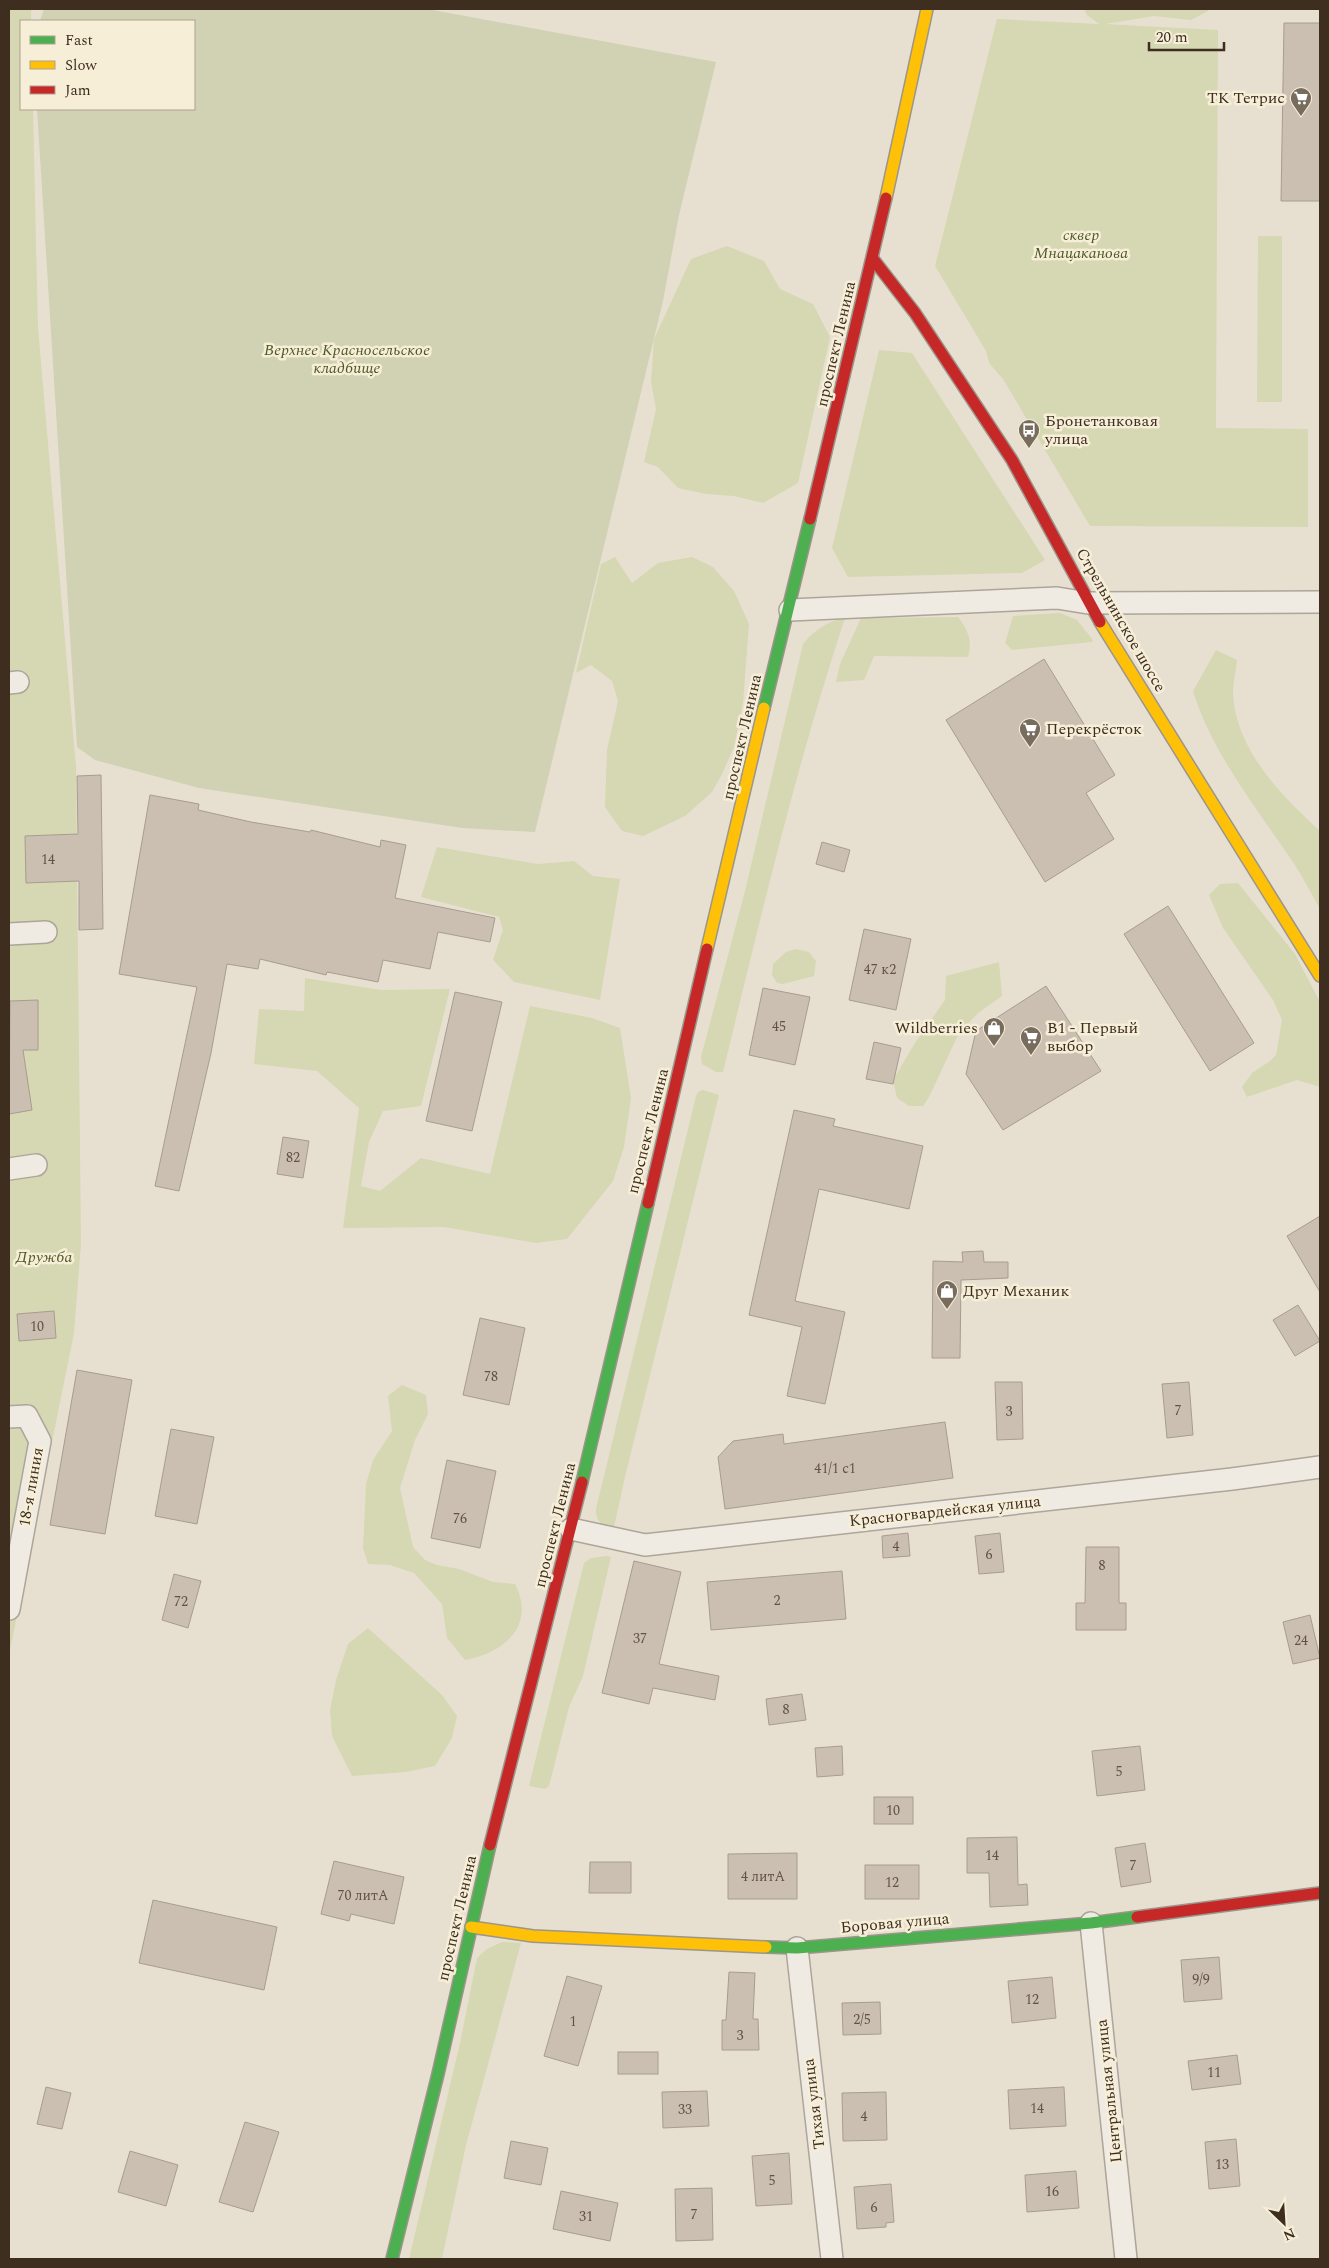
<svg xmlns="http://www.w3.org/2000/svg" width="1329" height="2268" viewBox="0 0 1329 2268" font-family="Spectral,serif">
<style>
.green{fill:#d6d7b3}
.cemetery{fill:#d1d1b3}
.building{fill:#cbbfb2;stroke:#a89c90}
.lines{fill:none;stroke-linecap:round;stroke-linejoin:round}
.street-casing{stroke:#ada599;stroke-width:24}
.fast-casing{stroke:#9c958a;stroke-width:14}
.slow-casing{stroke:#9c958a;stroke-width:14}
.jam-casing{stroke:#9c958a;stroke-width:14}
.street{stroke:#efebe3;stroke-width:21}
.fast{stroke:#4caf50;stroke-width:11}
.slow{stroke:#ffc107;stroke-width:11}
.jam{stroke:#c62828;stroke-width:11}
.labels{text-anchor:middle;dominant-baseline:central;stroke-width:5;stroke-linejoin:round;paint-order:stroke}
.number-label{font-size:14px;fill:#605244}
.poi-label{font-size:16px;fill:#3d2e20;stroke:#f7eed8;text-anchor:start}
.park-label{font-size:16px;font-style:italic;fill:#4d5a26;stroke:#f7eed8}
.street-label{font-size:16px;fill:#3d2e20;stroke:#f7eed8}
</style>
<rect width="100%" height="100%" fill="#e7e0d1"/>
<g class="green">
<polygon points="1084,9 1208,9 1208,11 1191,20 1154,16 1105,24 1218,30 1216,428 1308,429 1308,527 1090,526 1003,379 989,363 986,351 935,266 997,19 1099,24 1087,15"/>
<polygon points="9,10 31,10 31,21 21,21 21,109 33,109 38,328 76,767 81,1244 74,1333 9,1655"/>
<polygon points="1258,236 1282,236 1282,402 1257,402"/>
<polygon points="727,246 764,261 780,289 813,304 830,337 798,483 763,503 734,496 706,494 678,488 658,467 644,462 656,409 651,382 654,339 691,259"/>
<polygon points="879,350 912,353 1045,560 1022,573 848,577 832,548"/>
<polygon points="615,557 632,583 658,563 692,557 713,567 734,591 749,624 743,703 734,747 722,774 712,792 685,816 643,836 622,831 605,807 607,750 618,701 612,681 591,665 576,673 601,564"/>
<polygon points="1060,613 1077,620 1093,640 1092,642 1012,650 1005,643 1013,616"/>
<path d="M958 617C968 630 973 641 968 657L874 656 864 680 836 682 840 664 861 618Z"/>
<path d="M845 618C796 766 760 920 723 1072H716L702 1064 701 1057 745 891 803 644C814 630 828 621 845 618Z"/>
<path d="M1216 650 1237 660C1236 671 1233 683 1233 694 1236 750 1281 795 1320 831V909C1311 893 1303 877 1293 862 1257 809 1212 753 1193 691Z"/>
<polygon points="437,847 538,864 574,861 593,876 620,879 600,1000 514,982 493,960 503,930 499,917 421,897"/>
<polygon points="1238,883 1295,954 1320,1002 1320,1087 1297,1080 1247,1097 1242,1087 1252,1073 1270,1061 1276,1055 1282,1020 1273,1000 1223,928 1209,895 1220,884"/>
<polygon points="796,949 809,952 816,961 814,976 783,984 777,983 772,975 773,964 786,952"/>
<polygon points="999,962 1002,996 978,1013 959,1033 929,1097 923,1106 909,1106 897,1098 893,1080 915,1043 945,1000 946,976"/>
<polygon points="305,978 381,990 450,989 421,1106 383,1111 369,1142 361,1186 380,1191 421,1158 490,1174 530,1006 592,1018 620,1028 631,1098 624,1147 613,1181 567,1239 536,1243 444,1227 343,1228 359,1108 317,1071 254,1064 259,1009 304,1011"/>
<path d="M703 1090 719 1095 624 1481 613 1532C604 1525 595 1522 596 1509L696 1096 698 1092Z"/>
<path d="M402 1385 426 1395 428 1414 415 1440 400 1488 413 1547 425 1560 437 1565 459 1569 493 1582 515 1584C536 1625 505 1653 465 1660L447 1638 442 1604 414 1573 390 1565 368 1564 363 1548 366 1484 373 1460 392 1431 388 1396Z"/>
<polygon points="607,1556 611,1557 583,1676 569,1707 549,1786 545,1789 529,1786 584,1563 591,1558"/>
<polygon points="368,1628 442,1695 457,1716 452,1738 435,1766 406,1772 352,1776 332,1736 330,1710 336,1680 348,1644"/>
<polygon points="502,1942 521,1943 466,2145 443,2254 442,2259 409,2259 460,2043 477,1958 487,1949"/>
</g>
<polygon class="cemetery" points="44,9 427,9 716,62 679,215 663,301 535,832 462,828 199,788 95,760 77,747 37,109 194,109 194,21 40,21"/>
<g class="building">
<polygon points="1284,23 1320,23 1320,201 1281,201"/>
<polygon points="1044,659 1115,775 1086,793 1114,839 1045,882 946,720"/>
<polygon points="101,775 103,929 79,930 79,881 26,883 25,836 78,834 77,776"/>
<polygon points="150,795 199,804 198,810 251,822 310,832 311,830 380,847 381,840 406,845 395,898 495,918 490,942 438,932 430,969 383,960 378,982 327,972 326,975 260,959 258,969 227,964 211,1053 179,1191 155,1186 197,987 119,974"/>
<polygon points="822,842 850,850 844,872 816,864"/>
<polygon points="1168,906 1254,1043 1210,1071 1124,934"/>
<polygon points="864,929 911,939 896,1010 849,1000"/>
<polygon points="1046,986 1101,1071 1003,1130 966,1074 976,1031"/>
<polygon points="763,988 810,997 795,1065 749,1055"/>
<polygon points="455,992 502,1002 472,1131 426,1121"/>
<polygon points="38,1000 38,1050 23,1050 32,1110 9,1114 10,1001"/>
<polygon points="874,1042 901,1048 893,1084 866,1079"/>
<polygon points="794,1110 835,1119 833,1126 923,1146 909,1209 819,1189 795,1301 845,1312 825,1404 787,1396 802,1327 749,1315"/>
<polygon points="283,1137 309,1141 303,1178 277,1174"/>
<polygon points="1320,1216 1320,1292 1287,1236"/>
<polygon points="983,1251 984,1262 1008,1262 1008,1278 961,1280 960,1358 932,1358 933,1261 963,1262 962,1252"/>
<polygon points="1298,1305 1320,1341 1295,1356 1273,1320"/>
<polygon points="54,1311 56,1338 19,1341 17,1314"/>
<polygon points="480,1318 525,1328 509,1405 463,1395"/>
<polygon points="77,1370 132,1380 105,1534 50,1525"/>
<polygon points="995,1382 1022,1382 1023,1439 997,1440"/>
<polygon points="1189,1382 1193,1435 1167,1438 1162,1384"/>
<polygon points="945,1422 953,1478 725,1509 718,1457 733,1441 783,1434 784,1444"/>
<polygon points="171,1429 214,1437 197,1524 155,1516"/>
<polygon points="447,1460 496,1471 480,1548 431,1538"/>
<polygon points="908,1533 910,1556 883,1558 882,1536"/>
<polygon points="1000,1533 1004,1572 979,1574 975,1536"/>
<polygon points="1086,1547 1119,1547 1119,1603 1126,1603 1126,1630 1076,1630 1076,1603 1085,1603"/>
<polygon points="634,1561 681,1572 659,1664 719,1676 715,1700 653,1688 649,1704 602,1693"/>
<polygon points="842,1571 846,1619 711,1630 707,1582"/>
<polygon points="174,1574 201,1581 188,1628 162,1620"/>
<polygon points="1310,1615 1320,1658 1293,1664 1283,1622"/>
<polygon points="802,1694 806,1720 769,1725 766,1699"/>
<polygon points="842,1746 843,1775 817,1777 815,1748"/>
<polygon points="1140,1746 1145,1790 1097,1796 1092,1751"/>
<rect x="874" y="1797" width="39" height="27"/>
<polygon points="1017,1837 1018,1885 1027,1884 1028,1905 990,1907 989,1873 967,1873 967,1838"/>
<polygon points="1145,1843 1151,1882 1121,1887 1115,1848"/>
<polygon points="797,1853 797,1899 728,1899 728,1854"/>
<polygon points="334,1861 404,1877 394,1924 351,1914 349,1921 321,1914"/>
<polygon points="590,1862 631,1862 631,1893 589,1893"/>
<rect x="865" y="1865" width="54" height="34"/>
<polygon points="153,1900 277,1927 264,1990 139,1963"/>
<polygon points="1219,1957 1222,1999 1184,2002 1181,1960"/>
<polygon points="729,1972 755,1973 753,2019 758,2019 759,2050 722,2050 722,2020 726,2020"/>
<polygon points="567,1976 602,1986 578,2066 544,2056"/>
<polygon points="1052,1977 1056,2018 1012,2023 1008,1981"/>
<polygon points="880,2002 881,2034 843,2035 842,2003"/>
<rect x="618" y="2052" width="40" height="22"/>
<polygon points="1237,2055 1241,2084 1192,2090 1188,2061"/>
<polygon points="46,2087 71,2093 62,2129 37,2124"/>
<polygon points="1064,2087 1066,2126 1010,2129 1008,2090"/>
<polygon points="707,2091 709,2126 663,2128 662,2092"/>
<polygon points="886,2092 887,2140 843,2141 842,2093"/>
<polygon points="245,2122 279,2132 253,2212 219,2202"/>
<polygon points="1236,2139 1240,2186 1209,2189 1205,2142"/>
<polygon points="511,2141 548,2148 541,2185 504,2178"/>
<polygon points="130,2151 178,2165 166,2206 118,2192"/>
<polygon points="789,2153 792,2204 756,2206 752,2156"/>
<polygon points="1076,2171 1079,2208 1027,2212 1025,2175"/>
<polygon points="891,2184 894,2222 886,2223 886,2227 857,2229 854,2187"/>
<polygon points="712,2188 713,2240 676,2241 675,2189"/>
<polygon points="561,2191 618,2203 610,2241 553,2229"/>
</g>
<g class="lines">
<g class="street-casing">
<g id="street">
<polyline points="790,610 1057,598 1088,603 1320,602"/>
<polyline points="9,683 18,682"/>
<polyline points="9,934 46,932"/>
<polyline points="9,1169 36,1165"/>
<polyline points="9,1417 27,1416 40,1441 9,1609"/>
<polyline points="571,1529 645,1545 1232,1479 1320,1467"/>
<polyline points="1091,1923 1126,2259"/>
<polyline points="797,1948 832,2259"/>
</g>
</g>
<g class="fast-casing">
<g id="fast">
<polyline points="764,708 810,519"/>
<polyline points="582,1482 648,1203"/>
<polyline points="766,1947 797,1948 1091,1923 1137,1917"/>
<polyline points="392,2259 438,2074 490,1845"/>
</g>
</g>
<g class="slow-casing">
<g id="slow">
<polyline points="886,198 927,9"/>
<polyline points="1100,622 1320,976"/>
<polyline points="707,949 764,708"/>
<polyline points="471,1927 533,1936 766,1947"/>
</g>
</g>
<g class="jam-casing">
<g id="jam">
<polyline points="873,259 915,313 1012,460 1100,622"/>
<polyline points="810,519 886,198"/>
<polyline points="648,1203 707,949"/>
<polyline points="490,1845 582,1482"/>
<polyline points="1137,1917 1320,1893"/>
</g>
</g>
<use href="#street" class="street"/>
<use href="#fast" class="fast"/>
<use href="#slow" class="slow"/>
<use href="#jam" class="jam"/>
</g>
<defs>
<g id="supermarket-pin" transform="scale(1.125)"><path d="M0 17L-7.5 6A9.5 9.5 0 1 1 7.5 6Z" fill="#786c5e" stroke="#f7eed8"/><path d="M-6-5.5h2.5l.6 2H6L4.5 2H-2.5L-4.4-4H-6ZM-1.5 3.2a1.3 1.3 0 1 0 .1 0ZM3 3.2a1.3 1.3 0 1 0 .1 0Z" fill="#fff"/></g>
<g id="bus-pin" transform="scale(1.125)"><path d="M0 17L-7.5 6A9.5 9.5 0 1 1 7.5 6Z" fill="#786c5e" stroke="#f7eed8"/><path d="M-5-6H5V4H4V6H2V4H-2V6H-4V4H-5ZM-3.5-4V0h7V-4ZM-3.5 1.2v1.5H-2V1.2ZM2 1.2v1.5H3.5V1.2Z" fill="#fff"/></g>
<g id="shop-pin" transform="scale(1.125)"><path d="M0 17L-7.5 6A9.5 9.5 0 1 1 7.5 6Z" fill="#786c5e" stroke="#f7eed8"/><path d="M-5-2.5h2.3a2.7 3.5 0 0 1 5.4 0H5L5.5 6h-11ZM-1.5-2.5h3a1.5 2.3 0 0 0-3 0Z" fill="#fff"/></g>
</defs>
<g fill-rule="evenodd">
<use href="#supermarket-pin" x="1301" y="98"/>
<use href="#bus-pin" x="1029" y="430"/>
<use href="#supermarket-pin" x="1030" y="729"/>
<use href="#shop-pin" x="994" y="1028"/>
<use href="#supermarket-pin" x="1031" y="1037"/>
<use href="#shop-pin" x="947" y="1291"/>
</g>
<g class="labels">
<g class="number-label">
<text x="48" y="859">14</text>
<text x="880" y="969">47 к2</text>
<text x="779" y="1026">45</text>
<text x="293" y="1157">82</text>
<text x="37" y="1326">10</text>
<text x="491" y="1376">78</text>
<text x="1178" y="1410">7</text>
<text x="1009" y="1411">3</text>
<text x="835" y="1468">41/1 с1</text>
<text x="460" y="1518">76</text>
<text x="896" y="1546">4</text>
<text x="989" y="1554">6</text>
<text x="1102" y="1565">8</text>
<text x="777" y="1600">2</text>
<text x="181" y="1601">72</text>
<text x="640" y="1638">37</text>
<text x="1301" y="1640">24</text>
<text x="786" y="1709">8</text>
<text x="1119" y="1771">5</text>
<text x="893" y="1810">10</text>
<text x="992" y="1855">14</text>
<text x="1133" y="1865">7</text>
<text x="763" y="1876">4 литА</text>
<text x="892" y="1882">12</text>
<text x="363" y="1895">70 литА</text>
<text x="1201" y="1979">9/9</text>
<text x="1032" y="1999">12</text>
<text x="862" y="2019">2/5</text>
<text x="573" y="2021">1</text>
<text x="740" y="2035">3</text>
<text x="1214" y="2072">11</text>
<text x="1037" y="2108">14</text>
<text x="685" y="2109">33</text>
<text x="864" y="2116">4</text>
<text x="1222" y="2164">13</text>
<text x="772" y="2180">5</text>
<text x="1052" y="2191">16</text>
<text x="874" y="2207">6</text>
<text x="694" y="2214">7</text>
<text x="586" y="2216">31</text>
</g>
<g class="poi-label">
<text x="1285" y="98" text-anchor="end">ТК Тетрис</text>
<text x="1045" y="421">Бронетанковая<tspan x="1045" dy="18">улица</tspan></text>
<text x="1046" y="729">Перекрёсток</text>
<text x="978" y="1028" text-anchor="end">Wildberries</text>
<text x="1047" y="1028">В1 - Первый<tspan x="1047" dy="18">выбор</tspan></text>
<text x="963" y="1291">Друг Механик</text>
</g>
<g class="park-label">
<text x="1081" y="235">сквер<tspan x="1081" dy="18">Мнацаканова</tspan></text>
<text x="347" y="350">Верхнее Красносельское<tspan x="347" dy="18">кладбище</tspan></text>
<text x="44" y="1257">Дружба</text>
</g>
<g class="street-label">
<text transform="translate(836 344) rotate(-77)">проспект Ленина</text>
<text transform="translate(1121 620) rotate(60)">Стрельнинское шоссе</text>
<text transform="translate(742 737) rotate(-77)">проспект Ленина</text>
<text transform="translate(648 1131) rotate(-76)">проспект Ленина</text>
<text transform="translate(31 1487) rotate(-80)">18-я линия</text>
<text transform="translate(945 1511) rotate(-6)">Красногвардейская улица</text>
<text transform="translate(555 1525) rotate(-76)">проспект Ленина</text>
<text transform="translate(457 1918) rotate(-77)">проспект Ленина</text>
<text transform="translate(895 1923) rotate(-5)">Боровая улица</text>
<text transform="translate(1109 2091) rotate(-96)">Центральная улица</text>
<text transform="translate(814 2104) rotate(-97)">Тихая улица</text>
</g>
</g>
<rect width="1329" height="2268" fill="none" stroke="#3d2e20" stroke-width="20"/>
<rect x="20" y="20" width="175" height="90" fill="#f7eed8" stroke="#ada18e"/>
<rect x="30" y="36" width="25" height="8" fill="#4caf50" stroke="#ada18e"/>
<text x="65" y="45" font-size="15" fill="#3d2e20">Fast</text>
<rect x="30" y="61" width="25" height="8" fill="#ffc107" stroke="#ada18e"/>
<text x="65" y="70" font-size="15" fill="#3d2e20">Slow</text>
<rect x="30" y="86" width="25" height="8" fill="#c62828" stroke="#ada18e"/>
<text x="65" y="95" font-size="15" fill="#3d2e20">Jam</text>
<g transform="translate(1284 2223) rotate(155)" stroke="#f7eed8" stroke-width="4" paint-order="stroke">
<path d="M0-4L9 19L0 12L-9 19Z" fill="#3d2e20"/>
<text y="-8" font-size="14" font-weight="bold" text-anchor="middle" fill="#3d2e20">N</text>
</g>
<path d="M1149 42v8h75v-8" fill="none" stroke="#3d2e20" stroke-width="2.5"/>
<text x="1156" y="42" font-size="15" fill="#3d2e20" stroke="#f7eed8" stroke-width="4" paint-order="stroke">20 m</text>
</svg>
